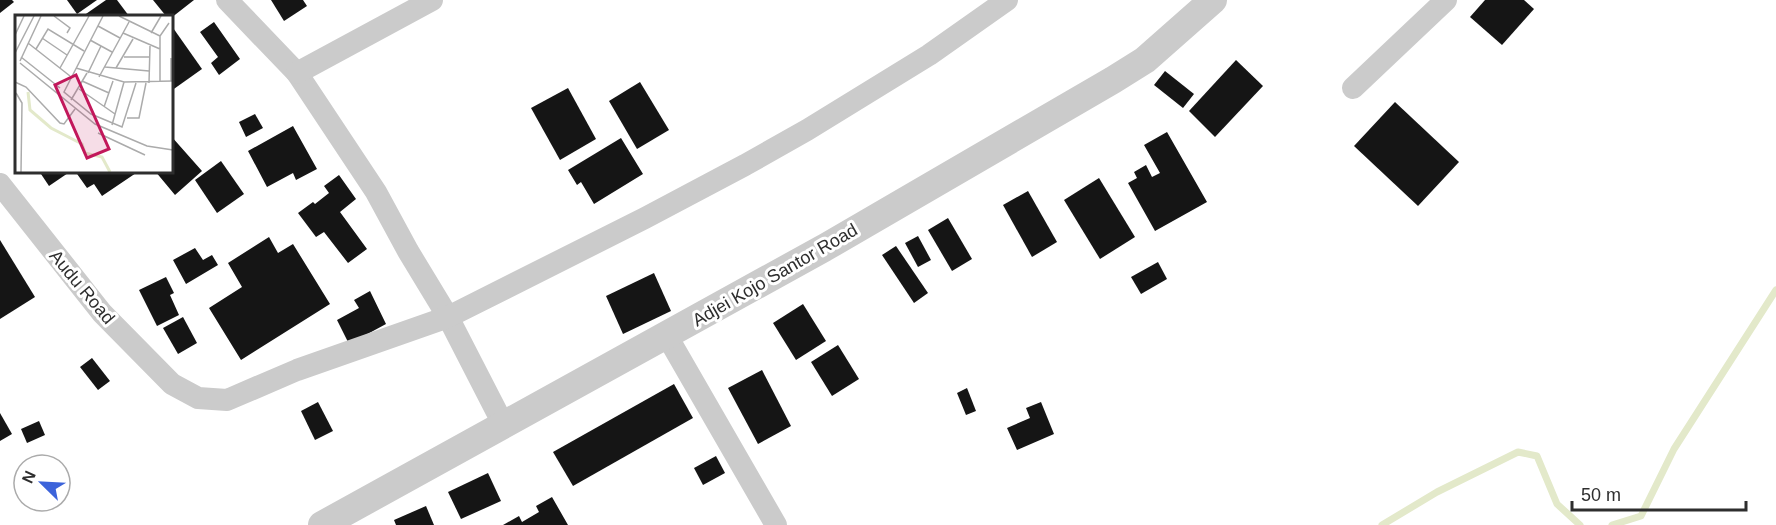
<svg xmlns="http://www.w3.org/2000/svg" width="1776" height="525" viewBox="0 0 1776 525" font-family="Helvetica,sans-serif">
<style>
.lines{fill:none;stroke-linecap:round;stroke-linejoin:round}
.stream{stroke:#e3e9ca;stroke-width:7}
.building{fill:#151515}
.minor{stroke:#cbcbcb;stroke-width:22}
.tertiary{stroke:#cbcbcb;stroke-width:28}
.labels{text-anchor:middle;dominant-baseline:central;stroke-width:6;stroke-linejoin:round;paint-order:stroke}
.street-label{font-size:18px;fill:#2e2e2e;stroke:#fff}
.inset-river{fill:none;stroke:#e3e9ca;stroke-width:3}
.inset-road{fill:none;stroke:#ababab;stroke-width:1.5}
.view{fill:#c2185b;fill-opacity:0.15;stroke:#c2185b;stroke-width:3}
.inset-edge{fill:none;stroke:#2e2e2e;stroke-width:3}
</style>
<rect width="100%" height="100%" fill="#fff"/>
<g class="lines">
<g class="stream">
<polyline points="1382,525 1437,492 1518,452 1537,456 1557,504 1580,525"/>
<polyline points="1612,525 1641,516 1674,449 1776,290"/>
</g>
</g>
<g class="building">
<polygon points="0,0 12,0 14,2 0,13"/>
<polygon points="67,0 97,0 77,14"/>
<polygon points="106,0 117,0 129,16 83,16"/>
<polygon points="153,0 194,0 171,18 171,16 166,16"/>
<polygon points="271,0 303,0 307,6 284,21"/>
<polygon points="1485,0 1524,0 1534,9 1502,45 1470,17"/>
<polygon points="214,22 240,59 219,75 211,63 218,57 200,32"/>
<polygon points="171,25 202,69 171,91"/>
<polygon points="1236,60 1263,86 1215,137 1189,111"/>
<polygon points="1165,71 1194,94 1183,108 1154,85"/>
<polygon points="640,82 669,130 637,149 609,101"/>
<polygon points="568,88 596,139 560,160 531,108"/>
<polygon points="1395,102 1459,162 1418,206 1354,146"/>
<polygon points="255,114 263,128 246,137 239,122"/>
<polygon points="293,126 317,169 296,180 293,173 267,187 248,151"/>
<polygon points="1167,132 1207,202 1155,231 1128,183 1137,178 1134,172 1146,165 1152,177 1160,173 1144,145"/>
<polygon points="171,136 202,171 175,195 155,171 171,171"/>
<polygon points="621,138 643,174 594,204 581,182 577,185 568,170"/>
<polygon points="221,161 244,194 217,213 195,180"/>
<polygon points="39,171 71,171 49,186"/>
<polygon points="75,171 139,171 102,196 94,184 87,188"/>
<polygon points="339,175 356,199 340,212 367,249 348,263 324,232 316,237 298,213 313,202 315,204 329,193 324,186"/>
<polygon points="1099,178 1135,237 1100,259 1064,200"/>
<polygon points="1028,191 1057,242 1032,257 1003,205"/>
<polygon points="948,218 972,259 952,271 928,230"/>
<polygon points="918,236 931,260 918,267 905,243"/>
<polygon points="269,237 278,253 293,244 330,304 241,360 209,308 242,287 228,263"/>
<polygon points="0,240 35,297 0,319"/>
<polygon points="896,246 928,293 914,303 882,255"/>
<polygon points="195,248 203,260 212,255 218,265 186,284 173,260"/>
<polygon points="1158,262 1167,279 1141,294 1131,277"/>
<polygon points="654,273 671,311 623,334 606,296"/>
<polygon points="166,277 174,293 170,295 179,315 157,326 139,290"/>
<polygon points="370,291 386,324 349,344 337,320 359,308 354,300"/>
<polygon points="803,304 826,341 796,360 773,323"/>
<polygon points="183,317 197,343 178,354 163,328"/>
<polygon points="838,345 859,379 832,396 811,362"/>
<polygon points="92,358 110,381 98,390 80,367"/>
<polygon points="762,370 791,426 758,444 728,388"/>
<polygon points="674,384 693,418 573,486 553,452"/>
<polygon points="967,388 976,411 966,415 957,393"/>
<polygon points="318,402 333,431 315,440 301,411"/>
<polygon points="1041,402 1054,434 1017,450 1007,428 1030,418 1026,408"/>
<polygon points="0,413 12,434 0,441"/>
<polygon points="39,421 45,435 27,443 21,429"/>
<polygon points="716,456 725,473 703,485 694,468"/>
<polygon points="488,473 501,501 461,519 448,492"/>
<polygon points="552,497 568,525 503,525 519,516 522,522 539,512 536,506"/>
<polygon points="426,506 434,525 396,525 394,520"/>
</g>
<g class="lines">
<g class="minor">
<polyline points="227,0 297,73 376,192 408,251 448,317 504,426"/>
<polyline points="297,73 432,0"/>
<polyline points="1353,88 1446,0"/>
<polyline points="0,184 102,313 172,384 198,398 227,400 297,370 448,317 645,218 745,165 807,130 929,55 1007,0"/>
<polyline points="667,336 776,525"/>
</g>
<polyline class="tertiary" points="322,525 824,248 1113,80 1145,60 1213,0"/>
</g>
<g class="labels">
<g class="street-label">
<text transform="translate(775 275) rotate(-30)">Adjei Kojo Santor Road</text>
<text transform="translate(82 287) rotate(50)">Audu Road</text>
</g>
</g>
<g transform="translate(15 15)">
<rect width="158" height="158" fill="#fff"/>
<path class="inset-river" d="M13 77 15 95 36 113 67 129 70 138 87 142 95 157"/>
<path class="inset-road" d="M39 1 55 13 52 18M88 1 49 77 76 99 107 112 121 68M104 1 145 21M83 11 105 23M108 18 145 34M136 18 146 1M0 20 9 1M27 23 52 40M75 25 97 37M13 28 55 61M21 34 33 14 69 36M0 38 19 1M6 42 45 73M109 42H134M5 46 26 1M5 48 80 109 132 131 158 135M90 52 134 56M45 53 74 1M61 53 109 67 158 66M101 53 118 24M73 58 86 31M84 62 114 7M67 66 94 78M156 66V43M0 67 11 72 45 108 49 109 60 94M145 67V21L154 8M134 68 135 31M64 74 100 99M1 78 7 88 6 157M56 85 72 58M89 92 98 66M112 103H124L131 68M97 110 109 67M83 118 130 140"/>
<path class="view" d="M61 60 94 134 72 143 40 70Z"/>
<rect width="158" height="158" class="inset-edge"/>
</g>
<g transform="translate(42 483) rotate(294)"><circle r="28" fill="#ffffff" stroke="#ababab" stroke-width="1.5"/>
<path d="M0-4.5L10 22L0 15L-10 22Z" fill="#3c63da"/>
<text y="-9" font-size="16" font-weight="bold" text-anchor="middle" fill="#2e2e2e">N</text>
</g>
<path d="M1572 501v9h174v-9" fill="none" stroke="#2e2e2e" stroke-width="3"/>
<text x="1581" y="501" font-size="18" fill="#2e2e2e" stroke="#ffffff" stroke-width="4.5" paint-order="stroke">50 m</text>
</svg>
